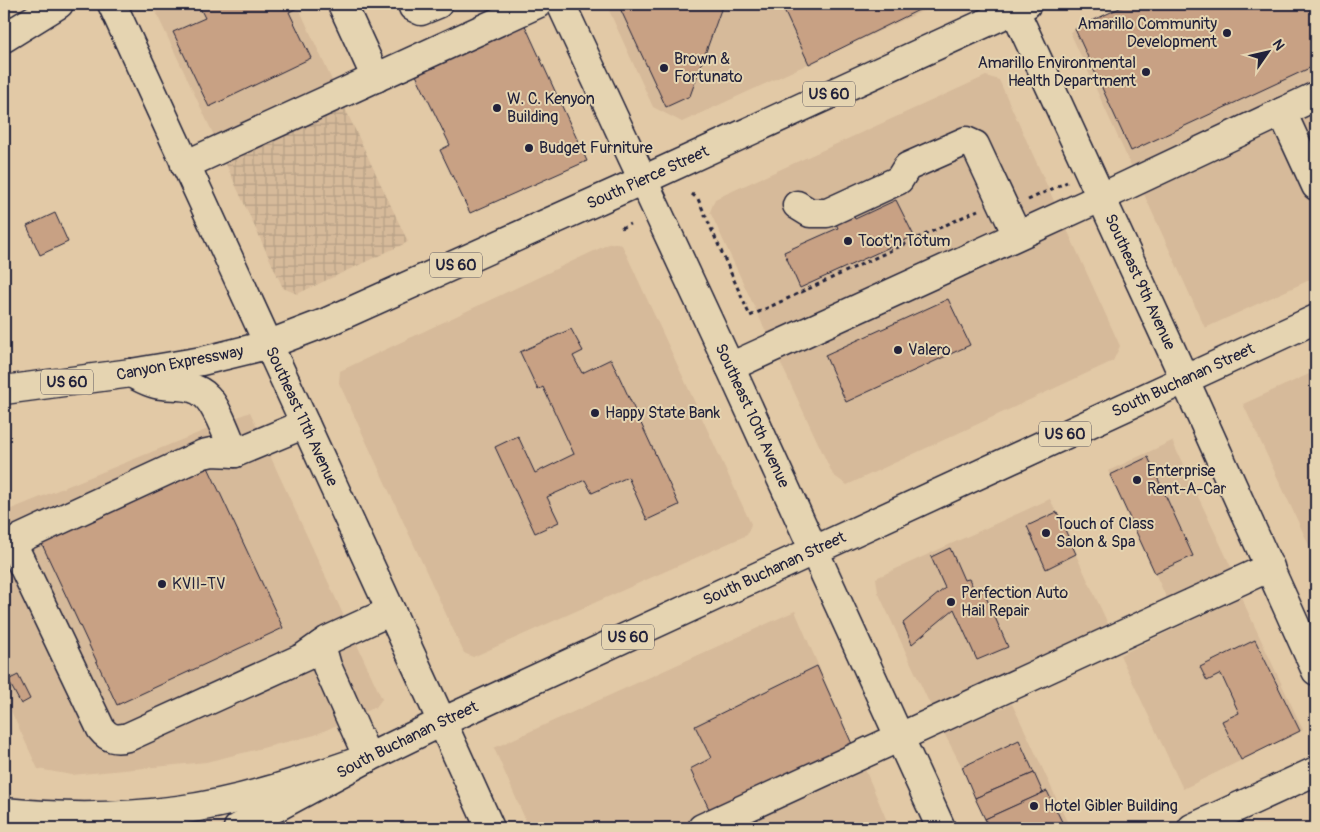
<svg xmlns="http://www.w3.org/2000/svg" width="1320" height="832" viewBox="0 0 1320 832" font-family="Pangolin,sans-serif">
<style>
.built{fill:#d6ba9a}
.industrial{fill:url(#industrial-grid)}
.building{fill:#c8a184;stroke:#22223b}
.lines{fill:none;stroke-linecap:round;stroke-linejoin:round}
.minor-casing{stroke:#22223b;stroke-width:31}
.major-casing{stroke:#22223b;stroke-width:31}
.highway-casing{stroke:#22223b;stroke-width:31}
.path{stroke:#22223b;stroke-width:3;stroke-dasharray:4 4;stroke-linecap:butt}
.minor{stroke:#e5d4b1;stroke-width:28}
.major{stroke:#e5d4b1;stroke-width:28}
.highway{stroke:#e5d4b1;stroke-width:28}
.poi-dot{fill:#22223b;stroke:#e5d4b1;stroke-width:2}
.labels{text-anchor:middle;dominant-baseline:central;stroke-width:4;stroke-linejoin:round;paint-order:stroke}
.shield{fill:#e5d4b1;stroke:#5c575e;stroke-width:1}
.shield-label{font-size:15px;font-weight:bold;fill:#22223b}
.poi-label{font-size:16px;fill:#22223b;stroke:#e5d4b1;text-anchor:start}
.street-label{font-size:16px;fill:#22223b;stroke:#e5d4b1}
</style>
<defs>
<pattern id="industrial-grid" width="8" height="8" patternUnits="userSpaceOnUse" patternTransform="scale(1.25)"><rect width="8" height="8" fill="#d6ba9a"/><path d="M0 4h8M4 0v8" fill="none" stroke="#b7a086"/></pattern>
</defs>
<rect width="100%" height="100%" fill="#e2c9a6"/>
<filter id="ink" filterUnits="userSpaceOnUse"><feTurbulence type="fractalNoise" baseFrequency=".02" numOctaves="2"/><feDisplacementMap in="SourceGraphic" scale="10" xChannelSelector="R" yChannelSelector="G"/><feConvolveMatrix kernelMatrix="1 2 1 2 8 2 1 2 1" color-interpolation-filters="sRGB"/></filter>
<g filter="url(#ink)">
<g class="built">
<polygon points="154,4 297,4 335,87 217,142 153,6"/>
<polygon points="606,4 938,4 682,122 653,107"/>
<polygon points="1128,4 1316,4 1316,277 1205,328 1070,32"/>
<polygon points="986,76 999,80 1120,346 1113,361 847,485 833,475 710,212 715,199"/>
<polygon points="611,243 622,245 751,524 747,535 473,657 464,653 339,383 340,371"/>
<polygon points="1316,371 1316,560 1243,404"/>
<polygon points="250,412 382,699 376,707 315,735 206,762 72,775 38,769 4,696 4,512"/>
<polygon points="1172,441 1232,569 1167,599 1108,471"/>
<polygon points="1050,499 1109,626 932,709 878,592 876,578"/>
<polygon points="1241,597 1303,730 1183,789 1120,655"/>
<polygon points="795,611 852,744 674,828 529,828 494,748"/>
<polygon points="1012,704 1028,737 1070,828 989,828 962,767 944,733"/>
<polygon points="864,767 890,828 743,828 741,824"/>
<polygon points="1316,818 1316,828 1293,828"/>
</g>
<polygon class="industrial" points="343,104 408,242 297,294 283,288 224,160"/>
<g class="building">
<polygon points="198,4 295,4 297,8 289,12 311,58 209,107 173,32 205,18"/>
<polygon points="618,4 723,4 690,96 666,107"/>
<polygon points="781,4 931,4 809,64"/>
<polygon points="1128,4 1316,4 1316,65 1131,151 1075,29"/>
<polygon points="523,21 587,161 470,213 440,150 450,145 414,71"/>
<polygon points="845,196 855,219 896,200 914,236 800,288 784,252 838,228 827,205"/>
<polygon points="55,213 68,242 40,255 27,226"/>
<polygon points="948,299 970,345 846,402 825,355"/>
<polygon points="571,329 583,351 573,356 582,373 611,359 679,505 647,520 628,477 592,493 585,480 547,497 559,522 535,533 495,447 518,436 535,473 574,454 543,387 538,390 520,352"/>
<polygon points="1148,457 1193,556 1155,573 1110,475"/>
<polygon points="206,463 283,628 117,705 40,540"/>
<polygon points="1057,512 1076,554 1046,569 1027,526"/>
<polygon points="950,548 964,580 969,579 976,593 983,590 1008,647 977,660 954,609 912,644 903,623 945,588 931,557"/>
<polygon points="1255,640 1300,731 1241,760 1222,721 1239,713 1221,674 1207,681 1200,667"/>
<polygon points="817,666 852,744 710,811 690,769 711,758 695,726"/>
<polygon points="18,675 30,699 21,704 8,680"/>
<polygon points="1019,740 1034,773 975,798 962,767"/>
<polygon points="1034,773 1043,793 985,819 975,798"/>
<polygon points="1047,791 1065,828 989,828 985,819"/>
</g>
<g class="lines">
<g class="minor-casing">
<g id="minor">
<path id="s1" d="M112 4 442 722"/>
<polyline points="342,4 376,78"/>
<polyline points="412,4 413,7 421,11 438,4"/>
<path id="s2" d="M1012 4 1170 347 1316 671"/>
<polyline points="1282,112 1316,186"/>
<polyline points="185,165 537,4"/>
<polyline points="797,205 810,213 827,213 899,180 907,167 966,141 975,145 1017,235"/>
<polyline points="730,367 1100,198 1316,96"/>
<path d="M131 373C139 377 147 382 156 384 173 388 193 382 207 397 218 408 228 438 235 453"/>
<path d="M305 424 235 453 212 452 203 454 21 538 16 543 15 549 101 729C109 739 116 740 128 737L304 657 328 640 391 611"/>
<polyline points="321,645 327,666 368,758"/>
<polyline points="702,828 1270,567"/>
</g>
</g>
<g class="major-casing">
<g id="major">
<path id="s3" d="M561 4 730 367 941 828"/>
<path id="s4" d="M131 373 202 361 267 345 327 322 643 180 1027 4"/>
<polyline points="442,722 490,828"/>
<path id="s5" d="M238 828 368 758 442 722 1316 319"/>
<polyline points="1192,828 1316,771"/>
</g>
</g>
<g class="highway-casing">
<g id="highway">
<polyline points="4,38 59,4"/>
<polyline points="4,390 131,373"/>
<path d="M4 812C63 818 118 818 178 810 242 802 307 779 368 758"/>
</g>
</g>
<g class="path">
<polyline points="692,194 698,199 750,316 978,210"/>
<polyline points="1028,200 1067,182"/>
<polyline points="621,228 630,224"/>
</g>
<use href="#minor" class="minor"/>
<use href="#major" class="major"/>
<use href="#highway" class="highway"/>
</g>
</g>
<g class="poi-dot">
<circle cx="1227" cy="33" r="5"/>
<circle cx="664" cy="68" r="5"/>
<circle cx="1146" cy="72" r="5"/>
<circle cx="497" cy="108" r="5"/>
<circle cx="529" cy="148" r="5"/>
<circle cx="848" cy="241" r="5"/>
<circle cx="898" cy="350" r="5"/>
<circle cx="595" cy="413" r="5"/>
<circle cx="1137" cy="480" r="5"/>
<circle cx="1046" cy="533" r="5"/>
<circle cx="162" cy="584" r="5"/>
<circle cx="951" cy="602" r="5"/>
<circle cx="1034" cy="806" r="5"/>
</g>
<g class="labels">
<g class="shield">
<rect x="803" y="81.5" width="52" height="25" rx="4"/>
<rect x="430" y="252.5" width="52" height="25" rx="4"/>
<rect x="41" y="369.5" width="52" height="25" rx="4"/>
<rect x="1039" y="421.5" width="52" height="25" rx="4"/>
<rect x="602" y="624.5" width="52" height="25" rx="4"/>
</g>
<g class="shield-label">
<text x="829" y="94">US 60</text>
<text x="456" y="265">US 60</text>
<text x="67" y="382">US 60</text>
<text x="1065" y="434">US 60</text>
<text x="628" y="637">US 60</text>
</g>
<g class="poi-label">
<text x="1217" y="24" text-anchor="end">Amarillo Community<tspan x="1217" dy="18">Development</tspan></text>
<text x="674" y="59">Brown &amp;<tspan x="674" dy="18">Fortunato</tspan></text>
<text x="1136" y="63" text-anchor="end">Amarillo Environmental<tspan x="1136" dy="18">Health Department</tspan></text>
<text x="507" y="99">W. C. Kenyon<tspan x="507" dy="18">Building</tspan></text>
<text x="539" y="148">Budget Furniture</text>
<text x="858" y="241">Toot'n Totum</text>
<text x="908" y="350">Valero</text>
<text x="605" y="413">Happy State Bank</text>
<text x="1147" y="471">Enterprise<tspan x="1147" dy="18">Rent-A-Car</tspan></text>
<text x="1056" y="524">Touch of Class<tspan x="1056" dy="18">Salon &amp; Spa</tspan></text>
<text x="172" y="584">KVII-TV</text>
<text x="961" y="593">Perfection Auto<tspan x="961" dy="18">Hail Repair</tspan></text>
<text x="1044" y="806">Hotel Gibler Building</text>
</g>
<g class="street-label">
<text stroke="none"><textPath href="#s4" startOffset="555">South Pierce Street</textPath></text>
<text stroke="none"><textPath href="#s2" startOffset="306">Southeast 9th Avenue</textPath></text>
<text transform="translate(180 363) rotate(-11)">Canyon Expressway</text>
<text stroke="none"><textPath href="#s5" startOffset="1046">South Buchanan Street</textPath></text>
<text stroke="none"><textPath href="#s1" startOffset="454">Southeast 11th Avenue</textPath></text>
<text stroke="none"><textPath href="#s3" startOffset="454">Southeast 10th Avenue</textPath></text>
<text stroke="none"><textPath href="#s5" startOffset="596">South Buchanan Street</textPath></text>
<text stroke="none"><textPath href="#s5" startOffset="191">South Buchanan Street</textPath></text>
</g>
</g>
<rect width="1320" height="832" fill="none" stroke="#e5d4b1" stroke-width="20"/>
<rect x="10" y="10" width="1300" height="812" fill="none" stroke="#22223b" stroke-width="2" filter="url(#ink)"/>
<g transform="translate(1268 52) rotate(56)" stroke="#e5d4b1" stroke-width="4" paint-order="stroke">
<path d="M0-4L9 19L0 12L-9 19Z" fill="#22223b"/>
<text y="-8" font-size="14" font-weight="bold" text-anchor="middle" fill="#22223b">N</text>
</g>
</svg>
